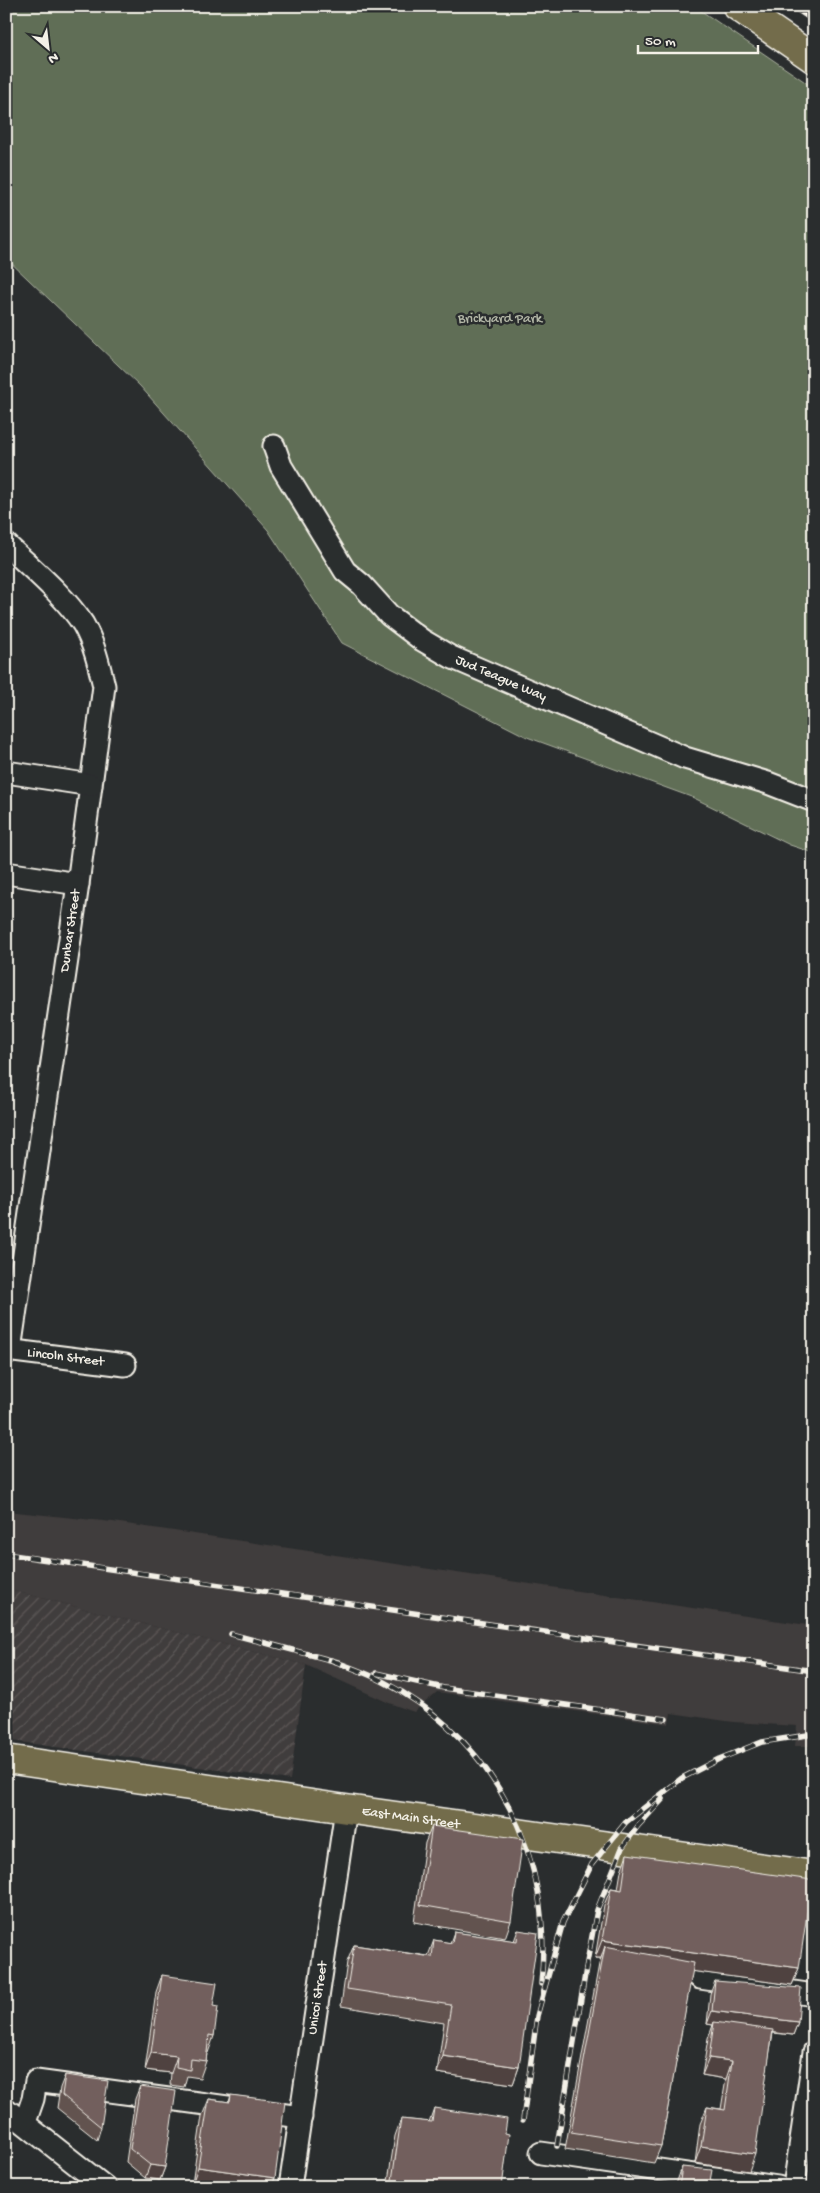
<svg xmlns="http://www.w3.org/2000/svg" width="820" height="2193" viewBox="0 0 820 2193" font-family="'Gochi Hand',sans-serif">
<style>
.built{fill:#403c3c}
.industrial{fill:url(#industrial-furrows)}
.park{fill:#616e56;stroke:#aab09f}
.lines{fill:none;stroke-linecap:round;stroke-linejoin:round}
.minor-casing{stroke:#f4f1e8;stroke-width:25}
.major-casing{stroke:#f4f1e8;stroke-width:31}
.minor{stroke:#2a2d2e;stroke-width:21}
.major{stroke:#736c4b;stroke-width:28}
.rail-casing{stroke:#f4f1e8;stroke-width:5.5}
.rail{stroke:#2a2d2e;stroke-width:4;stroke-dasharray:11;stroke-linecap:butt}
.wall{fill:#625250;stroke:#f4f1e8}
.shaded-wall{fill:#504241;stroke:#f4f1e8}
.building{fill:#725f5d;stroke:#f4f1e8}
.labels{text-anchor:middle;dominant-baseline:central;stroke-width:5;stroke-linejoin:round;paint-order:stroke}
.park-label{font-size:14px;fill:#b2b6a6;stroke:#2a2d2e}
.street-label{font-size:14px;fill:#f4f1e8;stroke:#2a2d2e}
</style>
<defs>
<pattern id="industrial-furrows" width="10" height="10" patternUnits="userSpaceOnUse" patternTransform="scale(1.25)"><rect width="10" height="10" fill="#403c3c"/><path d="M-1 1l2-2M0 10L10 0M9 11l2-2" fill="none" stroke="#5c5958"/></pattern>
</defs>
<rect width="100%" height="100%" fill="#2a2d2e"/>
<filter id="ink" filterUnits="userSpaceOnUse"><feTurbulence type="fractalNoise" baseFrequency=".02" numOctaves="2"/><feDisplacementMap in="SourceGraphic" scale="10" xChannelSelector="R" yChannelSelector="G"/><feConvolveMatrix kernelMatrix="1 2 1 2 8 2 1 2 1" color-interpolation-filters="sRGB"/></filter>
<g filter="url(#ink)">
<polygon class="built" points="6,1511 113,1522 814,1626 814,1746 795,1746 797,1726 733,1722 671,1713 669,1724 437,1692 414,1712 389,1703 306,1665 6,1589"/>
<polygon class="industrial" points="6,1589 306,1665 290,1780 6,1740"/>
<polygon class="park" points="6,6 694,6 814,88 814,853 790,845 694,798 527,737 342,643 268,530 140,386 6,258"/>
<g class="lines">
<g class="minor-casing">
<g id="minor">
<path id="s1" d="M274 446 281 466 345 571 362 585 389 615 422 640 451 657 685 758 768 783 814 801"/>
<path d="M6 544C32 569 63 594 83 624 94 643 99 665 104 686L78 884 10 1350"/>
<polyline points="6,772 91,785"/>
<polyline points="6,873 78,884"/>
<path id="s2" d="M6 1350 125 1365"/>
<polyline points="700,1978 814,1995"/>
<polyline points="6,2109 105,2187"/>
<polyline points="25,2122 33,2099 36,2081 301,2117"/>
<polyline points="541,2153 778,2187"/>
<path id="s3" d="M290 2187 346 1809"/>
<polyline points="794,2187 814,2052"/>
</g>
</g>
<g class="major-casing">
<g id="major">
<polyline points="737,6 814,59"/>
<path id="s4" d="M6 1759 346 1809 814 1875"/>
</g>
</g>
<use href="#minor" class="minor"/>
<use href="#major" class="major"/>
<g class="rail-casing">
<g id="rail">
<polyline points="792,6 814,21"/>
<path d="M6 1554C276 1592 544 1633 814 1671"/>
<polyline points="231,1634 338,1662"/>
<path d="M331 1660C349 1667 367 1673 384 1682 497 1741 554 1859 541 1984"/>
<polyline points="376,1673 444,1688 666,1719"/>
<polyline points="523,2120 537,2016 563,1922 592,1864 626,1822 682,1778 719,1759 762,1742 814,1734"/>
<polyline points="557,2146 587,1962 597,1910 622,1848 638,1826 663,1799"/>
</g>
</g>
<use href="#rail" class="rail"/>
</g>
<g class="wall">
<polygon points="432,1826 511,1921 505,1938 414,1922 425,1843"/>
<polygon points="627,1854 799,1968 792,1985 692,1971 661,2146 654,2163 565,2149 599,1964 601,1958 595,1958 604,1905 611,1888 618,1889 621,1871"/>
<polygon points="518,1930 519,2067 513,2084 437,2073 444,2023 341,2006 347,1962 354,1945 428,1956 434,1940 450,1943 454,1932 514,1941"/>
<polygon points="162,1975 213,2006 214,2036 208,2053 207,2053 206,2061 200,2078 187,2076 184,2087 170,2085 171,2073 145,2070 156,1992"/>
<polygon points="715,1981 798,2022 793,2035 773,2033 749,2171 695,2163 700,2124 707,2107 721,2109 726,2079 702,2075 708,2039 713,2025 707,2024 710,1994"/>
<polygon points="65,2075 101,2127 97,2140 57,2108 60,2088"/>
<polygon points="140,2086 165,2167 160,2180 145,2178 126,2162 135,2099"/>
<polygon points="231,2095 275,2178 271,2187 208,2187 192,2184 202,2116 209,2099 229,2102"/>
<polygon points="434,2108 505,2133 502,2187 387,2187 395,2136 401,2119 429,2122"/>
<polygon points="682,2167 710,2181 759,2187 675,2187"/>
</g>
<g class="shaded-wall">
<polygon points="602,1940 799,1968 792,1985 603,1959 605,1946 601,1958 595,1958"/>
<polygon points="712,2011 798,2022 793,2035 714,2025 714,2022 713,2025 707,2024"/>
<polygon points="151,2053 177,2056 171,2073 145,2070"/>
<polygon points="443,2056 519,2067 513,2084 437,2073"/>
<polygon points="709,2058 732,2061 726,2079 702,2075"/>
<polygon points="701,2146 755,2154 749,2171 695,2163"/>
<polygon points="150,2165 165,2167 160,2180 145,2178"/>
<polygon points="198,2167 275,2178 271,2187 208,2187 192,2184"/>
</g>
<g class="building">
<polygon points="432,1826 523,1839 511,1921 420,1905"/>
<polygon points="627,1854 812,1880 799,1968 602,1940 611,1888 622,1890"/>
<polygon points="518,1930 538,1933 519,2067 443,2056 451,2005 347,1989 354,1945 432,1957 434,1940 452,1943 454,1932 517,1941"/>
<polygon points="605,1946 694,1963 661,2146 571,2132"/>
<polygon points="162,1975 217,1983 213,2006 218,2007 214,2036 209,2035 206,2061 191,2059 190,2070 176,2067 177,2056 151,2053"/>
<polygon points="715,1981 801,1988 798,2022 712,2011"/>
<polygon points="714,2022 773,2030 755,2154 701,2146 707,2107 725,2110 732,2061 709,2058"/>
<polygon points="65,2075 108,2081 101,2127 62,2095"/>
<polygon points="140,2086 176,2091 165,2167 150,2165 130,2149"/>
<polygon points="231,2095 285,2102 275,2178 198,2167 209,2099 230,2102"/>
<polygon points="434,2108 507,2119 505,2133 509,2134 502,2187 391,2187 401,2119 432,2122"/>
<polygon points="682,2167 712,2170 710,2181 759,2187 679,2187"/>
</g>
</g>
<g class="labels">
<g class="park-label">
<text x="500" y="319">Brickyard Park</text>
</g>
<g class="street-label">
<text stroke="none"><textPath href="#s1" startOffset="336">Jud Teague Way</textPath></text>
<text transform="translate(71 931) rotate(-82)">Dunbar Street</text>
<text stroke="none"><textPath href="#s2" startOffset="60">Lincoln Street</textPath></text>
<text stroke="none"><textPath href="#s4" startOffset="409">East Main Street</textPath></text>
<text stroke="none"><textPath href="#s3" startOffset="191">Unicoi Street</textPath></text>
</g>
</g>
<rect width="820" height="2193" fill="none" stroke="#2a2d2e" stroke-width="25"/>
<rect x="12" y="12" width="795" height="2168" fill="none" stroke="#f4f1e8" stroke-width="2" filter="url(#ink)"/>
<g transform="translate(48 48) rotate(152)" stroke="#2a2d2e" stroke-width="4" paint-order="stroke">
<path d="M0-4L9 19L0 12L-9 19Z" fill="#f4f1e8"/>
<text y="-8" font-size="14" font-weight="bold" text-anchor="middle" fill="#f4f1e8">N</text>
</g>
<path d="M638 45v8h120v-8" fill="none" stroke="#f4f1e8" stroke-width="2.5"/>
<text x="645" y="45" font-size="15" fill="#f4f1e8" stroke="#2a2d2e" stroke-width="4" paint-order="stroke">50 m</text>
</svg>
